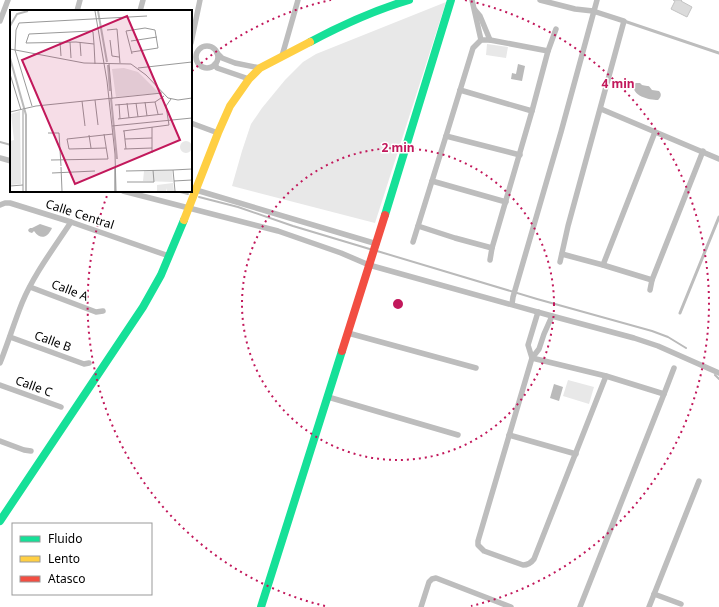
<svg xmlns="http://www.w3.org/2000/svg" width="719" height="607" viewBox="0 0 719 607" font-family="'Noto Sans',sans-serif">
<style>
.green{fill:#e8e8e8}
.water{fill:#bababa}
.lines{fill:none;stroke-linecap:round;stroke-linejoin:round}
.stream{stroke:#bababa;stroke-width:2}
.building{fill:#dbdbdb;stroke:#c3c3c3}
.lane{stroke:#bdbdbd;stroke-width:3}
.street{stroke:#bdbdbd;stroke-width:5.5}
.fast{stroke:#16e098;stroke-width:8}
.slow{stroke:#ffcf43;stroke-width:8}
.jam{stroke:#f24e42;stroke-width:8}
.ring{fill:none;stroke:#c2185b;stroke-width:2;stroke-dasharray:2 4}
.labels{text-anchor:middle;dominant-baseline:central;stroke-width:3;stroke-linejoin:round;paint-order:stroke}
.street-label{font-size:12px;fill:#000;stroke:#fff}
.inset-river{fill:none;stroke:#bababa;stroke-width:2}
.inset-road{fill:none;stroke:#999;stroke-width:1}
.view{fill:#c2185b;fill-opacity:0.15;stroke:#c2185b;stroke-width:2}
.inset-edge{fill:none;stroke:#000;stroke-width:2}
.centre{fill:#c2185b;stroke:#fff;stroke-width:2}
.ring-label{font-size:12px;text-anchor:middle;font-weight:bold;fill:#c2185b;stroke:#fff;stroke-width:3;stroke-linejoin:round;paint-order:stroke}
</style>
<rect width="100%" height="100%" fill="#fff"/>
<g class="green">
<polygon points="446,2 375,223 232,186 242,151 251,124 262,108 285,80 303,62 316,54"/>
<polygon points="487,44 508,47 506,58 486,55"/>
<polygon points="568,380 594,387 589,404 563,396"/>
</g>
<g class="water">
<polygon points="518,64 525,66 522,81 511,79 512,73 516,74"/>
<path d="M636 83H640L642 85C649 87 648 84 652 90L659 91C662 94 661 97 658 100 649 100 631 96 634 84Z"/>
<path d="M40 224 52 228C48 237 41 241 34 231L32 233 29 232 28 230 30 228H32Z"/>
<polygon points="554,384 563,387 559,401 550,398"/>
</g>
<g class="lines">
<g class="stream">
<polyline points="0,142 11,145"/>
<polyline points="176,191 188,194"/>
<polyline points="199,197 238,207 293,226 373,250"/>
<polyline points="377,251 537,299 652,331 668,337 686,348"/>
<polyline points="715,375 719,379"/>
</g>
</g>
<polygon class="building" points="673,0 682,0 681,1 692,7 687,17 671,9 675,1"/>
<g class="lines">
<g class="lane">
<polyline points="624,21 719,53"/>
<polyline points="680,313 719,217"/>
</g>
<g class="street">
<polyline points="472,0 481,40"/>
<polyline points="540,0 575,9 593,11 624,21 568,226 560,262"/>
<polyline points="475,10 480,16 490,40"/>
<polyline points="77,11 80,0"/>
<polyline points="140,11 143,0"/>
<polyline points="0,21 8,0"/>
<polyline points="191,43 200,0"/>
<circle cx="207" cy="57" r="11"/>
<polyline points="217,53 222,58 235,63 260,68"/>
<polyline points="282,56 298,0"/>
<polyline points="215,64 217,68 249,79"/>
<polyline points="460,90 532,111"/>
<polyline points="601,109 719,159"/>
<polyline points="191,123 218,133"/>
<polyline points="446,136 520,155"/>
<polyline points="0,158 11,161"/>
<polyline points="432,181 506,202"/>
<polyline points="196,190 377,244"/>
<polyline points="123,191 278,231 341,253 369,265 552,316 634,338 658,346 719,373"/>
<polyline points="0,205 5,203 10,203 71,222 169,256"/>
<polyline points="418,226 455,238 492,248"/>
<polyline points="413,242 446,136 473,48 481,40 490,40 548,51"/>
<polyline points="562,254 603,265 652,280"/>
<polyline points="490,260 492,248 532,111 548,51 556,29"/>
<polyline points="603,265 655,132"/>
<polyline points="30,287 96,312 103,311"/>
<polyline points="650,290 652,280 703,151"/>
<polyline points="512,304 513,297 561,132 597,0"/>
<path d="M552 316 544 334 539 349 532 358 478 541V545L484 551 523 565C528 565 531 563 534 559L606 376"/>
<polyline points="348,333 476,368"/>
<polyline points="10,337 84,364 89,363"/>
<polyline points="532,358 606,376 664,394 580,607"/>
<polyline points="532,358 528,345 538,312"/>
<path d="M0 363C8 343 14 323 22 303 34 274 54 248 71 222"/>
<polyline points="0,385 61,407"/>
<polyline points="664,394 674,368"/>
<polyline points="328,397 458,435"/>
<polyline points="509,435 576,454"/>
<polyline points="0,441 24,450 31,451"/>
<polyline points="654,594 681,604"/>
<polyline points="421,607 429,582 432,579 436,578 511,607"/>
<polyline points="649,607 699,481"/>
</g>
<g class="fast">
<path d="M310 42C342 25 375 10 409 0"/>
<polyline points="385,215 451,0"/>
<polyline points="0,521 143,307 161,275 184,220"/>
<polyline points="261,607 342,351"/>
</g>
<polyline class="slow" points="184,220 218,133 230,106 249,79 260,68 310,42"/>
<polyline class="jam" points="342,351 385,215"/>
</g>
<g class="ring">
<circle cx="398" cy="304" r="156"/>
<path d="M325 606A311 311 0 0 1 108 193M192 71A311 311 0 0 1 331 0M465 0A311 311 0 0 1 471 606"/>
</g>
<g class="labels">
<g class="street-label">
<text transform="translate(80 214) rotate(18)">Calle Central</text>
<text transform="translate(70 290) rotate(21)">Calle A</text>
<text transform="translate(53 341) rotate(20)">Calle B</text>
<text transform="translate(34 386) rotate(20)">Calle C</text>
</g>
</g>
<g transform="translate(10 10)">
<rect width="182" height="182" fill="#fff"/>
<path d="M114 58 128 62 149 83 106 87 102 59ZM10 101 11 174 0 175V131L4 130 1 104ZM170 137a6 6 0 1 1 12 0a6 6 0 1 1-12 0ZM162 160 163 172 133 171 134 161ZM163 173 164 181H157L156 178V181H147V175Z" fill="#e8e8e8"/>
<path class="inset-river" d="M88 1 97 52M0 16 7 4 18 1M0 48 16 105V181M98 55 100 81M101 88 107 149M105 157V181"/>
<path class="inset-road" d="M85 1 97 71 105 144 106 181M97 20 107 19 110 53M100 30 102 46 109 47M121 31 147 27M50 32 51 46M60 32 61 48M70 32 71 46M84 34 66 32 16 33 19 24 81 21 83 22 84 34 85 54M0 39 74 53 121 54 136 65 158 88 168 90 182 88M122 44 116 21 135 18 145 20 148 38 122 42M99 54 102 89M128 58 182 52M0 64 11 100M85 90 88 115M72 91 75 116M135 92 137 106M145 92 148 104M117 93 119 108M126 93 128 107M109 94 110 109M105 95 145 92 154 86M22 96 5 40 6 20 9 13 137 6M13 100V181M0 102 26 96 152 83M108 109 153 104M102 116 182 108M142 117V143M113 121 159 115 156 96 161 89M114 121 116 139M38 123H49L51 156M79 125 81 138M115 129 142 128M96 138 59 139 57 129 103 124M114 139 142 138M41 150 98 149 94 124M51 157 52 181M116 161 163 160M42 163 85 161M164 171 182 170M117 172H144L143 160M0 176 13 175M165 181 163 160 182 159"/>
<path class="view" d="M117 6 170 130 65 174 12 50Z"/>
<rect width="182" height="182" class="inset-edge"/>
</g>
<circle cx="398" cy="304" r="6" class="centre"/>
<g class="ring-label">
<text x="618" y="88">4 min</text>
<text x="398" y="152">2 min</text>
</g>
<rect x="12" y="523" width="140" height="72" fill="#ffffff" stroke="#999999"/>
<rect x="20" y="536" width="20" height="6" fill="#16e098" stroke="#999999"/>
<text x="48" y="543" font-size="12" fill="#000000">Fluido</text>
<rect x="20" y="556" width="20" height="6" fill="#ffcf43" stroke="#999999"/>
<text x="48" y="563" font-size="12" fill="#000000">Lento</text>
<rect x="20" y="576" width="20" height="6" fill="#f24e42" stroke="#999999"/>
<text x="48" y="583" font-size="12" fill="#000000">Atasco</text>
</svg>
